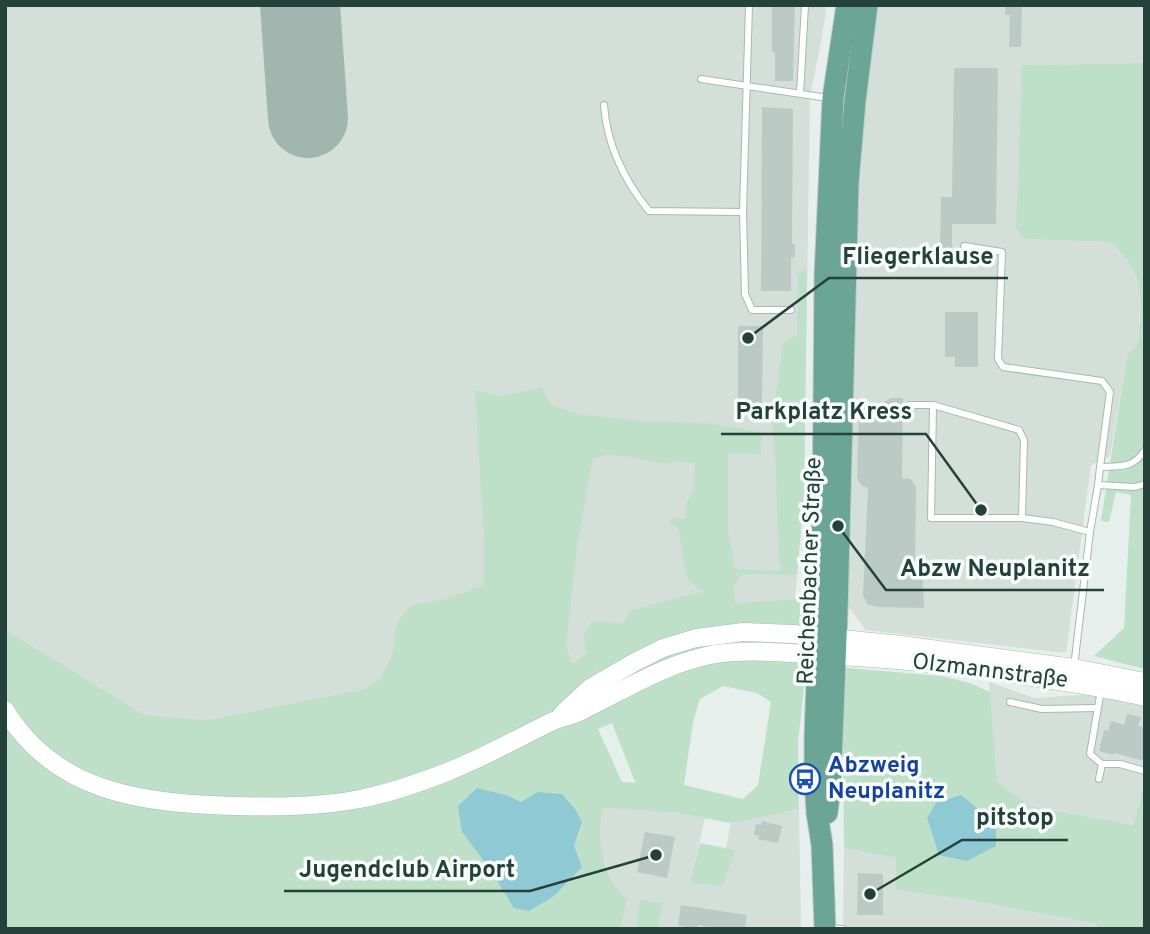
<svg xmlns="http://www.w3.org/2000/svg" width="1150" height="934" viewBox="0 0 1150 934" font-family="Overpass,sans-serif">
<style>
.built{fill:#d4dfda}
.green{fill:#bfe0c8;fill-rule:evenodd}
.water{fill:#8ec9d4}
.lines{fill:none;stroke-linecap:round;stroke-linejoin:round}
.runway{stroke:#a2b6b0;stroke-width:80}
.building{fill:#bbcac4}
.lane-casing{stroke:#a8b8b2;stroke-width:8}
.secondary-casing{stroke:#a4bbb3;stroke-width:19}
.primary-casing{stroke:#c2cac8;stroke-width:23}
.lane{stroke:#fff;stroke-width:6}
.secondary{stroke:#fff;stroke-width:18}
.primary{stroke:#6aa596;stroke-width:21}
.labels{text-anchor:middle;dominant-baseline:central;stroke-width:7;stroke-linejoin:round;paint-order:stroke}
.street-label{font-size:23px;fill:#24423a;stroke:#f7fbf9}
.transit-label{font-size:23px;font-weight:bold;fill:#164399;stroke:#f7fbf9;text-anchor:start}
.leader{fill:none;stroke:#24423a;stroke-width:2.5}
.callout-dot{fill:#24423a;stroke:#f7fbf9;stroke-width:2.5}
.callout-label{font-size:24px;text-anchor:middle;font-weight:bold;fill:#24423a;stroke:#f7fbf9;stroke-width:7;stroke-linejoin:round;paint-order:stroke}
</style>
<rect width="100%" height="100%" fill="#e6efeb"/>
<g class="built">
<polygon points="5,5 827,5 821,42 810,95 804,495 795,599 698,605 558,682 408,748 365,689 206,720 145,715 6,630"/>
<polygon points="874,5 1145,5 1145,63 1022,65 1025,239 1110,242 1120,251 1134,270 1141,292 1138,344 1127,355 1110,456 1091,465 1066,653 866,630 848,606 857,153"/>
<polygon points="989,682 1034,698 1080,695 1112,696 1145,705 1145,783 1133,825 1030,806 996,782"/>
<polygon points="603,808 678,813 705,818 690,882 734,850 726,848 731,823 766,817 799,809 801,929 621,929 627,899 619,893 610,877 600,846 600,822"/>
<polygon points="844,848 896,858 896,890 964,899 1097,924 1096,929 843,929"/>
</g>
<g class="green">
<path d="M1145 63V669L1094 656 1124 628 1131 495 1116 492 1109 522 1101 521 1127 355 1138 344C1141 299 1148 275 1110 242L1025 239 1016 228 1022 65Z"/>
<path d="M807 268 804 495 797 575 742 574 734 585 735 603 795 599 807 601 805 677 798 743 799 809 766 817 731 823 678 813 603 808C596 837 603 880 627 899L621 929H5V626L6 630 145 715 207 720 365 689 380 679 392 656 397 623 411 605 446 599 484 585V541L475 391 505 396 541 387 552 405 577 414 641 421 708 423 761 432V454L728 453V528L735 569 781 571 778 550 776 473 772 422 783 343 797 335 798 274ZM604 455 632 457 666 464 675 461 695 463 694 490 687 502 685 519 674 517 669 521 679 530 683 562 689 582 705 592 688 595 630 611 623 623 592 621 584 634 586 654 572 664 566 647 578 540 593 459ZM723 686 757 693 771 702 758 785 743 799 684 785 693 722 700 699ZM612 723 635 782V783L622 782 598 729ZM538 793 582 822 574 846 489 868 462 832 506 795 521 802Z"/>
<polygon points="847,668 942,676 970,683 990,692 997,782 1030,806 1133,825 1145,783 1145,929 1096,929 1097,924 964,899 896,890 896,858 844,848 843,730 844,683"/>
<polygon points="700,843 735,850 722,887 690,882"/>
<polygon points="640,900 662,903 658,929 636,929"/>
</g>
<g class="water">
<polygon points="477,788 506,795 521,802 538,792 562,794 575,809 582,822 574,846 582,867 554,896 529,911 514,908 489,868 462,832 458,806"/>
<polygon points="961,795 996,823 996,846 967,861 939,855 927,818 936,803"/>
</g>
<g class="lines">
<polyline class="runway" points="300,5 308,118"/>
</g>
<g class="building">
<polygon points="772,5 795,5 793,81 775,81 775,52 772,52"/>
<polygon points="1005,5 1022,5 1021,47 1009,47 1010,15 1005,15"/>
<polygon points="954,68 998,68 996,224 952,224 952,251 940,251 941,197 952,197"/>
<polygon points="762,107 793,109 792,244 795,244 795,257 791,258 791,291 761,291"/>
<polygon points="945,312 978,312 978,367 955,367 955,357 945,357"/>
<polygon points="738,326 763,326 762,403 738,403"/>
<polygon points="891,398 903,398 902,478 911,479 916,487 915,569 921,574 923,580 924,608 878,607 867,604 863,595 868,488 861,485 857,478 859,415 860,408 867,404 880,404"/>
<polygon points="1127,714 1141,717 1138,726 1145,727 1145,761 1114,753 1113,755 1099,751 1104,730 1108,731 1111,721 1124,725"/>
<polygon points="762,821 782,826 778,843 758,839 759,836 754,835 756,824 761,825"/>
<polygon points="645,832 675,837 667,878 637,872"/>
<polygon points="858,873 883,874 883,915 857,915"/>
<polygon points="681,905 747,915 745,929 720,929 698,925 698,929 682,929 683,926 678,925"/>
</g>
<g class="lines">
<g class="lane-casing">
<g id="lane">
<polyline points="749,5 743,212 745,294 752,310 791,310"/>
<polyline points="701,79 828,98"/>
<polyline points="800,93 805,5"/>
<path d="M604 105C607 146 624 180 649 211L743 212"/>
<polyline points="964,246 1002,252 998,359 1003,367 1102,381 1110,392 1100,467"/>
<polyline points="910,405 933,405 1019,430 1024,440 1022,518"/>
<polyline points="933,405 931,518 1022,518 1053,522 1090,532"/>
<polyline points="1098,485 1135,487 1145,484"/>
<path d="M1074 667 1090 532 1098 485 1100 467C1120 466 1133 469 1145 450"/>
<polyline points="1101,690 1090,754 1102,764 1120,764 1145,771"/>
<polyline points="1010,702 1042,709 1097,708"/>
<polyline points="1099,779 1102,764"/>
<polyline points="830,928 843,929"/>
</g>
</g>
<g class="secondary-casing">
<g id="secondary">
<path d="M5 710C56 794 144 803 233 806 275 807 319 807 360 799 390 793 419 783 447 772 483 758 516 739 551 722 560 718 570 716 579 712 621 692 661 666 706 656 741 648 786 653 821 655 892 658 962 666 1032 677 1070 683 1107 688 1145 697"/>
<polyline points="562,714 590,688 635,662 663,648 696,638 743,632 793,634 901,645 1074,668 1145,682"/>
</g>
</g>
<g class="primary-casing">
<g id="primary">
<polyline points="827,813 830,788 837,612 848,183 855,101 867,5"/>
<polyline points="825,929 822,845 817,813 815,780 815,736 823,512 825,275 833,98 847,5"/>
</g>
</g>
<use href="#lane" class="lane"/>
<use href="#secondary" class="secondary"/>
<use href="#primary" class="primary"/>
</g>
<defs>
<g id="bus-ring" transform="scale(1.575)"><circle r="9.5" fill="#f7fbf9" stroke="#1a4fb4" stroke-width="1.5"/><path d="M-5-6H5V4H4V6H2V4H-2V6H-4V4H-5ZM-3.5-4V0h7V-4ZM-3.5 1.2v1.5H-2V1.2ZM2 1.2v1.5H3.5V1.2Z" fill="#1a4fb4"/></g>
</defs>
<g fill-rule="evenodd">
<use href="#bus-ring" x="805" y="779"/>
</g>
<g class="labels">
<g class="street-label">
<text transform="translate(811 571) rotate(-88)">Reichenbacher Straße</text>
<text transform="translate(990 672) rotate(7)">Olzmannstraße</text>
</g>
<g class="transit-label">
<text x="828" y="766">Abzweig<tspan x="828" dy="26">Neuplanitz</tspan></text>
</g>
</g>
<path class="leader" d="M748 338L829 278H1008M981 510L926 434H721M838 526L886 590H1104M870 894L962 840H1068M656 855L530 891H284"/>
<g class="callout-dot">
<circle cx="748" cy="338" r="7"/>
<circle cx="981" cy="510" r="7"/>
<circle cx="838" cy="526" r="7"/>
<circle cx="870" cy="894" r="7"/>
<circle cx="656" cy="855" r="7"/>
</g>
<g class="callout-label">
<text x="918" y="264">Fliegerklause</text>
<text x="824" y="419">Parkplatz Kress</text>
<text x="995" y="576">Abzw Neuplanitz</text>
<text x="1015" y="825">pitstop</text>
<text x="407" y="877">Jugendclub Airport</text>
</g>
<rect width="1150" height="934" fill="none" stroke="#24423a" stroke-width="14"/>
</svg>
